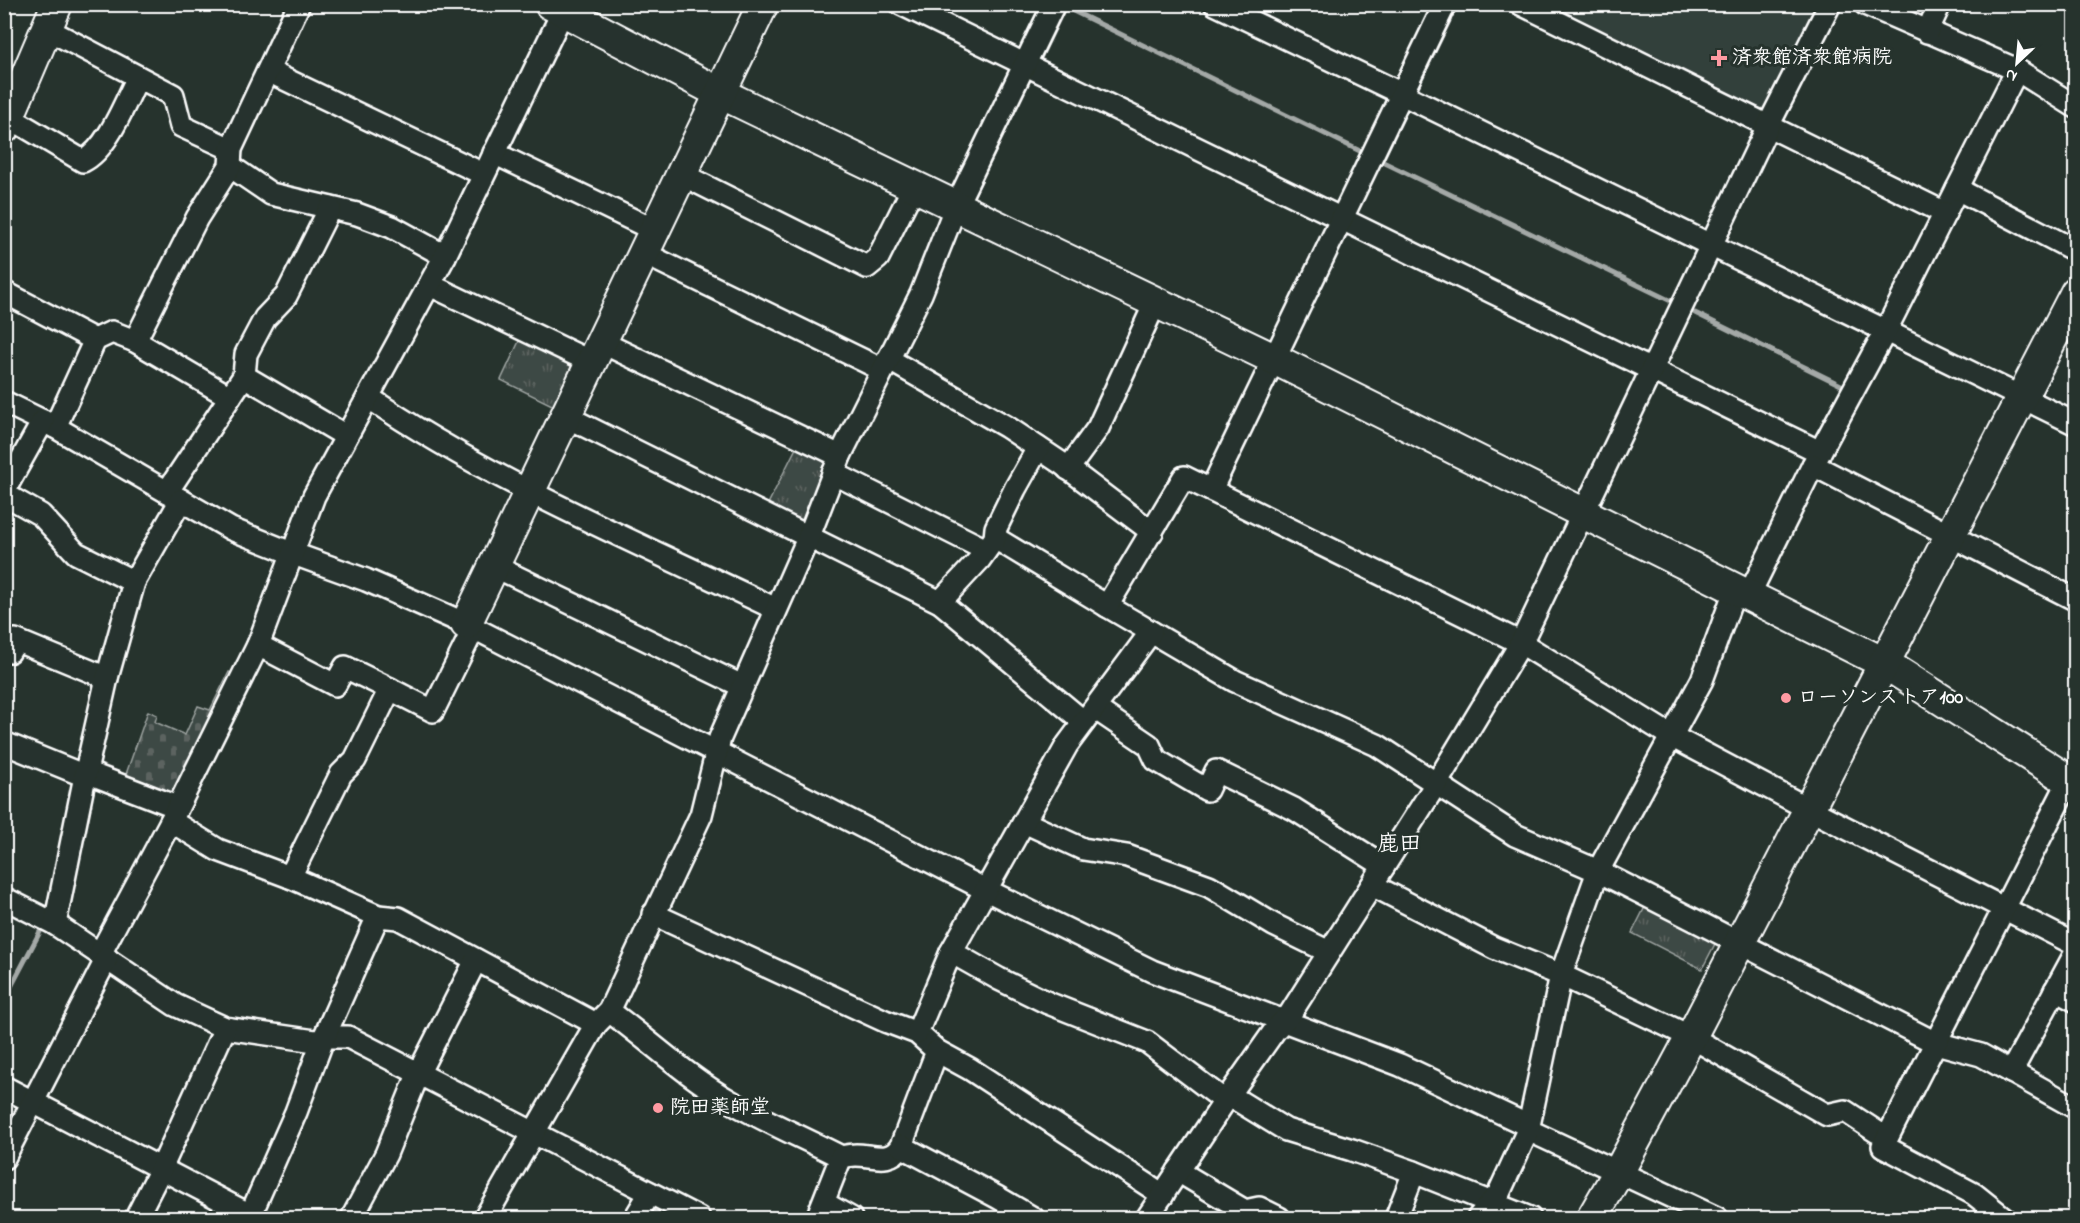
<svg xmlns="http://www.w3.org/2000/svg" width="2080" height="1223" viewBox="0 0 2080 1223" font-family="'Indie Flower','Klee One',sans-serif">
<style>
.built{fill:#333f3a}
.cemetery{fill:url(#cemetery-stones);stroke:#9ea4a2;stroke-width:1.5}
.park{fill:url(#park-tufts);stroke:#9ea4a2;stroke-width:1.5}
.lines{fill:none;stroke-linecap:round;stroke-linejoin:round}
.stream{stroke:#a4a9a7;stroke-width:5}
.street-casing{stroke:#fff;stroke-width:26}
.secondary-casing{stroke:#fff;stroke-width:34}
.street{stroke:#26332d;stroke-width:21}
.secondary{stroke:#26332d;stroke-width:30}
.poi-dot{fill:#ff9aa2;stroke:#26332d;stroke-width:2}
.labels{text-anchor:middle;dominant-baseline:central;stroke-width:6;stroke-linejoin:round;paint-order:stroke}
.poi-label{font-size:20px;font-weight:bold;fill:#fff;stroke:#26332d;text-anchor:start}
.quarter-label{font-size:22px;font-weight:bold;fill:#fff;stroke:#26332d}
</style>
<defs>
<pattern id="cemetery-stones" width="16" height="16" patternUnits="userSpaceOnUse" patternTransform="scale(1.5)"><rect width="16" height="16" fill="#3e4944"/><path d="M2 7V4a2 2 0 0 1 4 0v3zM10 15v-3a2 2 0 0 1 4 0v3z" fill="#5b6460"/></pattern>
<pattern id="park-tufts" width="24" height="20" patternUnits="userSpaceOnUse" patternTransform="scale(1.5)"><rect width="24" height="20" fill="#3e4944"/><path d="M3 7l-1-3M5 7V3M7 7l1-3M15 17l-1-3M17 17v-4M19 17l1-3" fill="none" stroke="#5b6460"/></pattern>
</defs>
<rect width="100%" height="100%" fill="#26332d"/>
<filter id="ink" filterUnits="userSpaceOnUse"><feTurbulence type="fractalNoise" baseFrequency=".0167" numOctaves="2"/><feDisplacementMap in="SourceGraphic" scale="12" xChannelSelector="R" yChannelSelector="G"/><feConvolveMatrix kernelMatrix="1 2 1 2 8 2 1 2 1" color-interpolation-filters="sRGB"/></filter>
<g filter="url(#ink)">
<polygon class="built" points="1538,5 1818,5 1766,111 1759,113"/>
<polygon class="cemetery" points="229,672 235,675 175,797 125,777 148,711 157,715 155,722 185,735 198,706 210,710"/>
<g class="park">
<polygon points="521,337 571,361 573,367 554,406 501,380"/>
<polygon points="797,446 825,460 827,466 806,520 800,522 767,506"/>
<polygon points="1647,903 1718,938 1702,969 1632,933"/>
</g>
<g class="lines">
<g class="stream">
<polyline points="1065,7 1362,152"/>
<polyline points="1041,56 1066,4"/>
<polyline points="1417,87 1449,21"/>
<polyline points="1381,161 1673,302"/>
<polyline points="1380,164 1406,110"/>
<polyline points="971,199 1028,82"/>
<polyline points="1695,313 1845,387"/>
<polyline points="4,1000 43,926"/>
</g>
<g class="street-casing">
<g id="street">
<polyline points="901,4 1820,452 1813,465 2076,600"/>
<polyline points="1215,4 1402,94 2076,424"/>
<polyline points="1521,4 1945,213 1957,189 2076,251"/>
<polyline points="1865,4 2017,70 2076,107"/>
<polyline points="47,29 173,95 181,126 231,149"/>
<polyline points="1927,32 1940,4"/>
<polyline points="268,71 483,174"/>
<path d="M9 117 83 161C108 149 125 102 138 77"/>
<polyline points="494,153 654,230"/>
<polyline points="230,166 271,194 357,214 392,227 445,256"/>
<polyline points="681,174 867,267 878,258 914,186"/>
<polyline points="1957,189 2017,70"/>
<polyline points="643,253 883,370"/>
<polyline points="430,285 591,362"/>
<polyline points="4,292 95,340"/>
<polyline points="135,341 197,218 230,166 231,149 299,4"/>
<polyline points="601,342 840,456"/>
<polyline points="888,359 1007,427 1061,463 1152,532"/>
<polyline points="244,376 346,436"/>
<path d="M368 397C494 483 638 543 776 609"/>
<polyline points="4,402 55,427 231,529 294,554 366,580 466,624 986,890 1152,971 1400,1065 1529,1126"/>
<polyline points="565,416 940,602 1084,722"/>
<polyline points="55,427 95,340 112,332 135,341 230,397"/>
<polyline points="1820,452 1886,330 1945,213"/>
<polyline points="1068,469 1098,428 1156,301"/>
<polyline points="833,473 986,550"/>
<polyline points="1211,490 1445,4"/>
<polyline points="4,491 43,421"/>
<polyline points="167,492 244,376 246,354 265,318 286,296 330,208"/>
<polyline points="4,494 41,515 76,553 134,582"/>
<polyline points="995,538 1107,606 1235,681 1377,745 1515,835 1598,871 1936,1043 1981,1055 2076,1108"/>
<polyline points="494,566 742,686"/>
<polyline points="1749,595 1813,465"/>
<polyline points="940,602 980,559 995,538 996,528 1015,489 1038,448"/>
<polyline points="1107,606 1184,477 1521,643 1671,736 1809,809 2076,945"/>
<polyline points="258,645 335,685 345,667 390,689"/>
<polyline points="4,651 10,651 15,640 107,678"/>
<polyline points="1096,709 1149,745 1156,760 1207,790 1216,771 1294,809 1384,866"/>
<polyline points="4,743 85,776"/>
<polyline points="86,772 177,807"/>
<polyline points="171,821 218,850 290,877 378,916 398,918 596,1024"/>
<polyline points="1024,822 1083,849 1127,856 1209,886 1274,925 1329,952"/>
<polyline points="290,877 341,774 355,760 390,689 433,711 474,628"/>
<polyline points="1372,885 1494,948 1561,975 1691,1037 1827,1115 1845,1111 1877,1132 1888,1136"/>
<polyline points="4,898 55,924 175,1005 225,1028 322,1042"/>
<polyline points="55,924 85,776 107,678 134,582 181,500"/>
<polyline points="951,952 999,979 1048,1003 1147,1042 1225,1101"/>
<polyline points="100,954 171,821 258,645 314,496 445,256 563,11"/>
<polyline points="2055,990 2076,1001"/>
<path d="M609 1011C650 1041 686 1076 730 1101 766 1122 804 1138 841 1157 846 1156 851 1155 856 1155 873 1155 890 1164 901 1146L937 1051 917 1033 885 1021 653 914"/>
<polyline points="917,1033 951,952 1067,745 1151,632"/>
<polyline points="324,1037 348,1037 699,1218"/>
<polyline points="937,1051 970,1069 1163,1195"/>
<polyline points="2011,1072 2076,952"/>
<polyline points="4,1087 256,1218"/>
<polyline points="1229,1095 1286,1130 1352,1150 1414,1172 1530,1218"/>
<polyline points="1528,1130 1717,1218"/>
<polyline points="901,1146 997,1197 1033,1218"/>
<polyline points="4,1158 107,958"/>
<polyline points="1178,1171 1245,1211 1259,1208 1279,1218"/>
<polyline points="824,1203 851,1218"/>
<polyline points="250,1216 296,1112 322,1042 378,916"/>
<polyline points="136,1218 161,1169 225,1028"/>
<polyline points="352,1218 386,1154 419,1072 476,960"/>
<polyline points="485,1218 596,1024 609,1011 701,815 720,738 809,536 840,456 921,294 956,206 1054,4"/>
<polyline points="635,1218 650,1193"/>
<polyline points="817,1218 841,1157"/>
<polyline points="1147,1218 1225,1101 1275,1030 1290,1014 1436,784 1521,643 1768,126 1830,4"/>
<polyline points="1396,1218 1414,1172"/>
<polyline points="1478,1218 1499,1193 1528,1130 1561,975 1598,871 1702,680 1736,588"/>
<polyline points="2004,1218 1974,1194 1883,1146 2069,781"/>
</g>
</g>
<g class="secondary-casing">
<g id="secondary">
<polyline points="550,4 720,93 1274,359 1884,663 2076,785"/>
<polyline points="4,128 57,4"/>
<polyline points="466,624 763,4"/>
<polyline points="1592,1218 1618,1173 1691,1037 2076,292"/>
</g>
</g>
<use href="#street" class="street"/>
<use href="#secondary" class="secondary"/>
</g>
</g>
<g class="poi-dot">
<path d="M1716 49h6v6h6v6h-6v6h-6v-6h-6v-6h6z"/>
<circle cx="1786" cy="698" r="6"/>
<circle cx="658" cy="1108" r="6"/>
</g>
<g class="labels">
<g class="poi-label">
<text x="1732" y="58">済衆館済衆館病院</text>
<text x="1798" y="698">ローソンストア100</text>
<text x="670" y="1108">院田薬師堂</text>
</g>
<g class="quarter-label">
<text x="1399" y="845">鹿田</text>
</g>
</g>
<rect width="2080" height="1223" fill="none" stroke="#26332d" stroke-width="24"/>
<rect x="12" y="12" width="2056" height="1199" fill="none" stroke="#fff" stroke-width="2" filter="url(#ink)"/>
<g transform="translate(2017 63) rotate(206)" stroke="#26332d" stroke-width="4.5" paint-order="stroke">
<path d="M0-4.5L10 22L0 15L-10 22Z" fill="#ffffff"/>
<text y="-9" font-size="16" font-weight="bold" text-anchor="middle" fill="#ffffff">N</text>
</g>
</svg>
